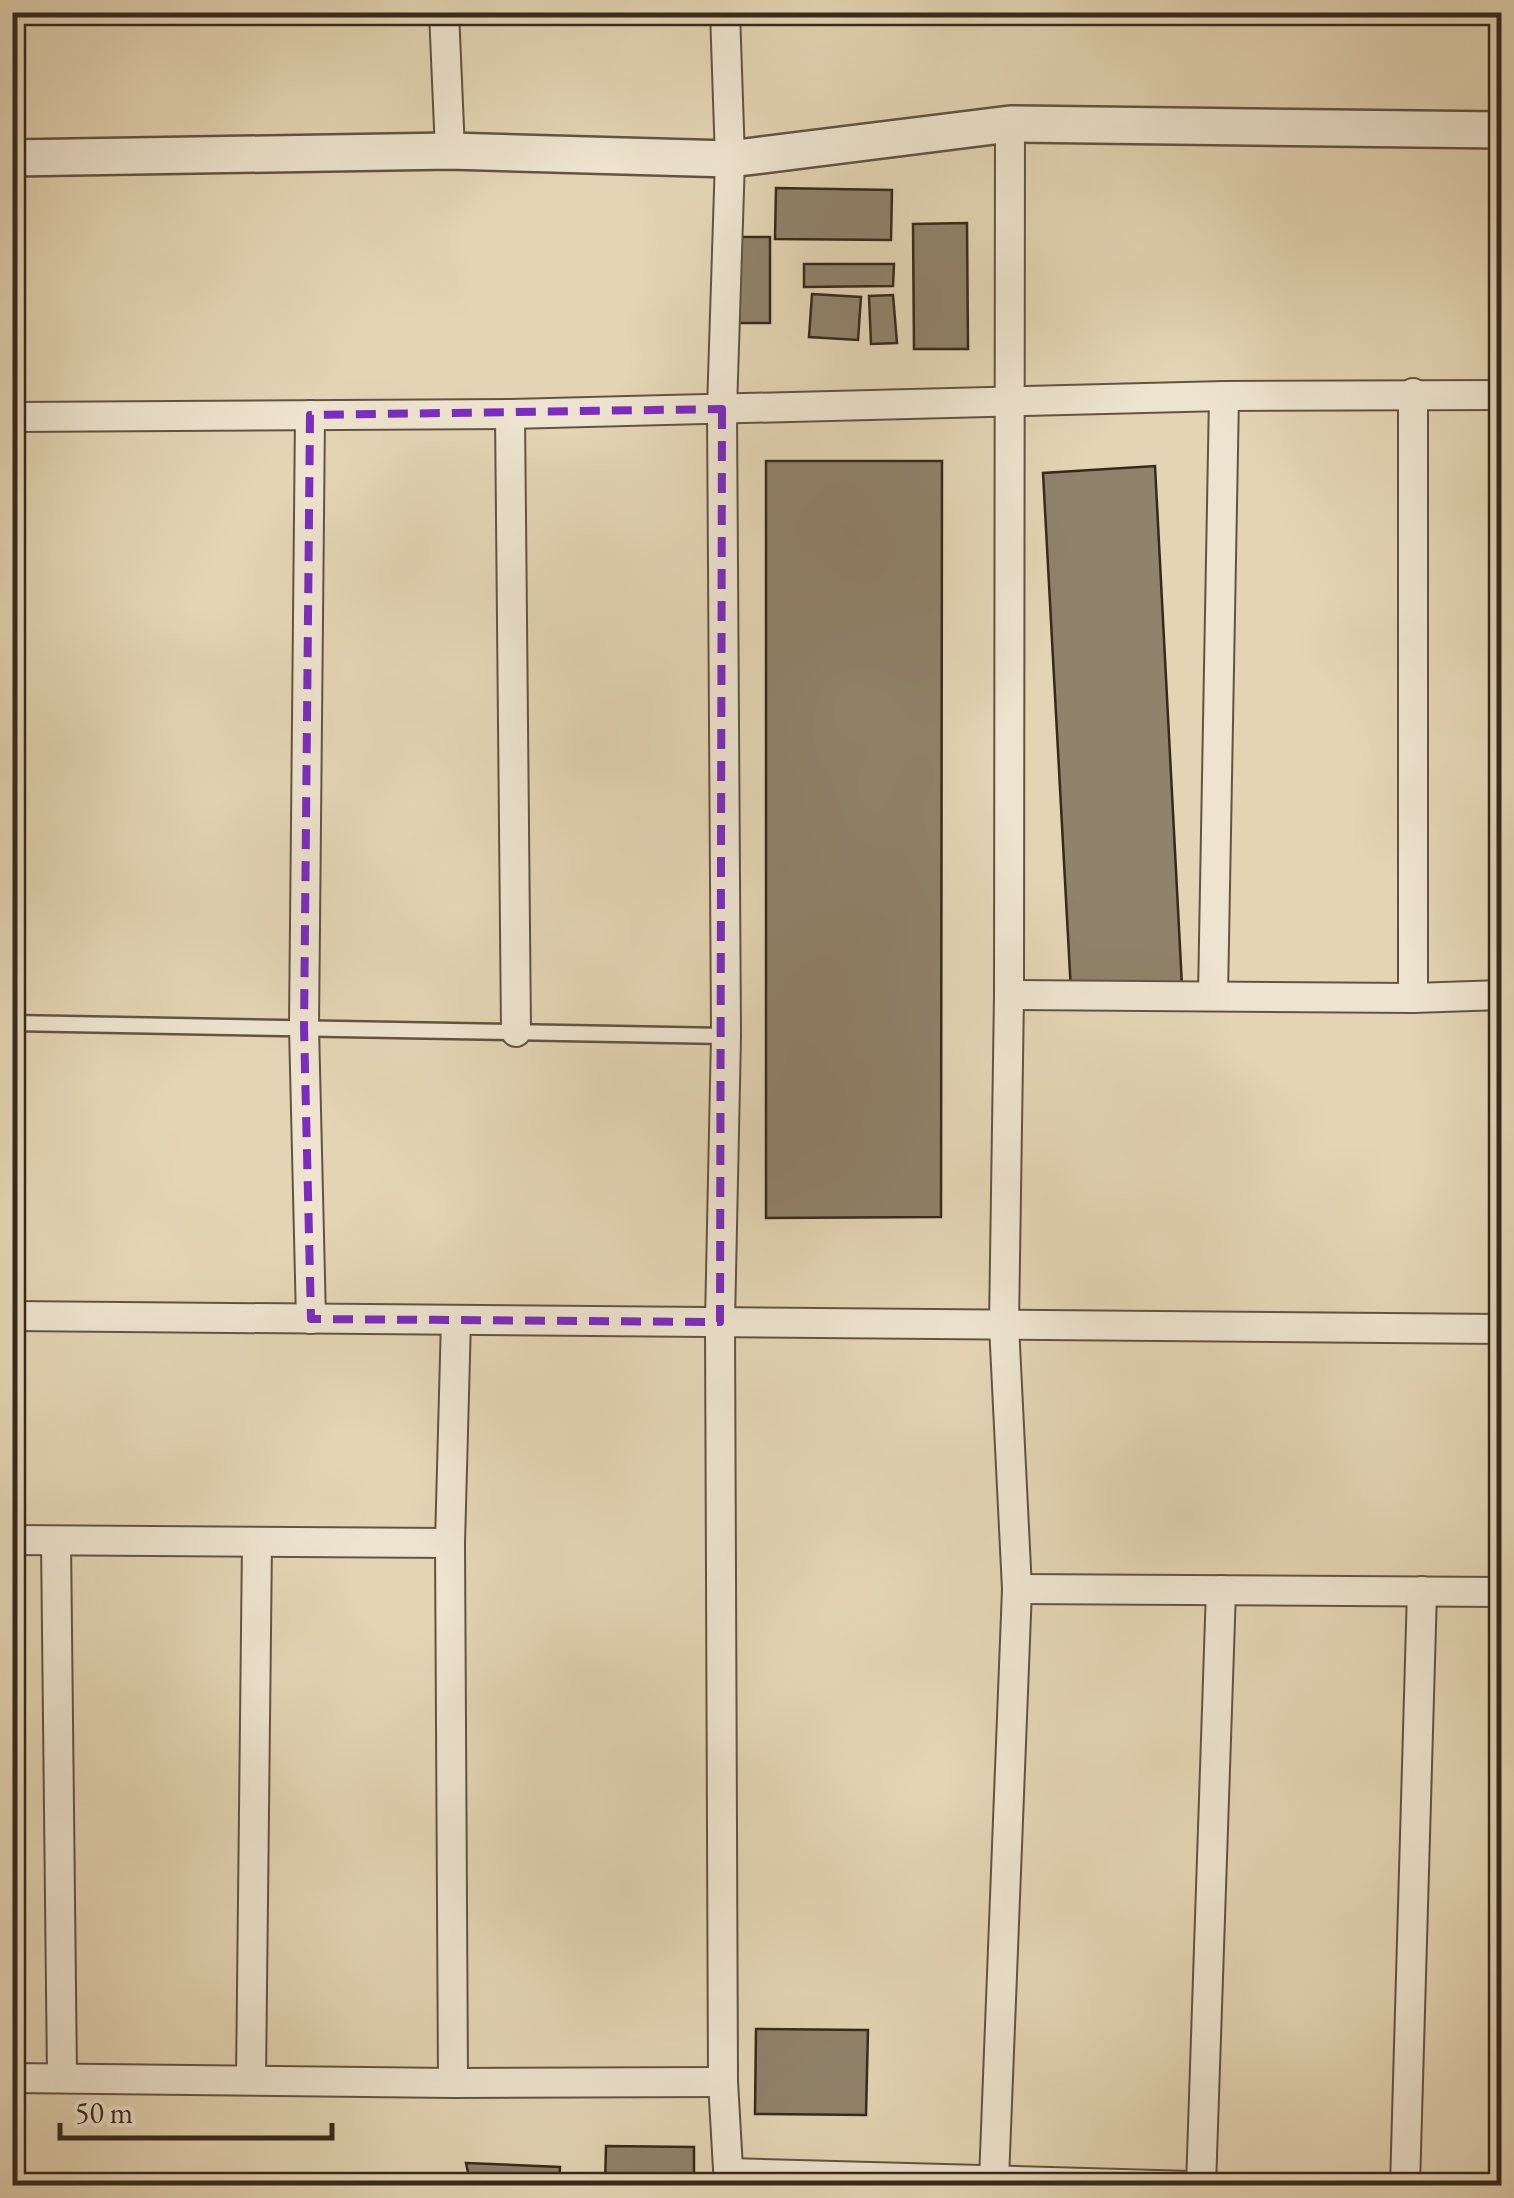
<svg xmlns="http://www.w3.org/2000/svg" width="1514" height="2198" viewBox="0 0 1514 2198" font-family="'EB Garamond',serif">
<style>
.building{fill:#90826b;stroke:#37291d;stroke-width:2.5}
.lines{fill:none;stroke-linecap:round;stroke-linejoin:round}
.service-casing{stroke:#625442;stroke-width:19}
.minor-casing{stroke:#625442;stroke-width:32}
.tertiary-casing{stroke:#625442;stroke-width:40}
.service{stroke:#ede3ce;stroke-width:14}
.minor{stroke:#ede3ce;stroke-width:28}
.tertiary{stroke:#ede3ce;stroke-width:35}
.marked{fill:none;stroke:#7b2cbf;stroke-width:8;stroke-dasharray:20 12;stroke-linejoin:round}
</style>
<rect width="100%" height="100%" fill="#e3d4b3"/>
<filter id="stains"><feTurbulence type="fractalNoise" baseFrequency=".002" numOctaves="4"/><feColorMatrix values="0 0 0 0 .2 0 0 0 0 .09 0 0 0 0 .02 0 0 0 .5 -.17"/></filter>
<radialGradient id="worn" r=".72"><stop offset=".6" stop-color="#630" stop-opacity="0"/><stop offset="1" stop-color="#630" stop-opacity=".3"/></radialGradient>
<g class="building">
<polygon points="776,188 892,190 891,240 775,239"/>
<polygon points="967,223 968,349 914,349 913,224"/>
<rect x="727" y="237" width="43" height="86"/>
<polygon points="804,264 894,264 893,286 804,287"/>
<polygon points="812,294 861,297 858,340 809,337"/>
<polygon points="893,295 897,343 871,344 869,296"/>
<polygon points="766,461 942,461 941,1217 766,1218"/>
<polygon points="1155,466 1182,986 1071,992 1043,473"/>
<polygon points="756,2029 868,2030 866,2115 755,2114"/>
<polygon points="606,2146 694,2147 694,2186 605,2186"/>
<polygon points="466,2163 560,2167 559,2186 471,2186"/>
</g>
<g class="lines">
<g class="service-casing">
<polyline id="service" points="12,1023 726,1036"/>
</g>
<g class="minor-casing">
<g id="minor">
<polyline points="444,12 450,151"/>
<polyline points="725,12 730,159 722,409 726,1036 720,1322 723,2082 729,2186"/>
<polyline points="510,414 516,1032"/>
<polyline points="310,415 304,1027 311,1319"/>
<polyline points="12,417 510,414 1224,396 1502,395"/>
<polyline points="1009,995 1413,998 1502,995"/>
<polyline points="1213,996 1224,396"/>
<polyline points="1413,998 1413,393"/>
<polyline points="12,1316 1502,1329"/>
<polyline points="12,1540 450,1543"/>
<polyline points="56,1541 62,2077"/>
<polyline points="1017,1589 1502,1592"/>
<polyline points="12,2078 453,2083 723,2082"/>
<polyline points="251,2079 257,1542"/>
<polyline points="453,2083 450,1543 456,1320"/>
<polyline points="730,2173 1192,2186"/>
<polyline points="994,2180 1017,1589 1004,1325 1009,995 1010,124"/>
<polyline points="1201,2186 1221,1590"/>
<polyline points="1405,2186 1422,1591"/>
</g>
</g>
<g class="tertiary-casing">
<polyline id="tertiary" points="12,158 450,151 730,159 1010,124 1502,130"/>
</g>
<use href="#service" class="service"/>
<use href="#minor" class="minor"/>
<use href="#tertiary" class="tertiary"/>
</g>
<path class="marked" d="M722 409 720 1322 311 1319 304 1027 310 415Z"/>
<rect width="1514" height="2198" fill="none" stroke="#e3d4b3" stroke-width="50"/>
<rect x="15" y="15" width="1484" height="2168" fill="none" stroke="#37291d" stroke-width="5"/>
<rect x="25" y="25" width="1464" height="2148" fill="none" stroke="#37291d" stroke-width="2.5"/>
<path d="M60 2123v15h272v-15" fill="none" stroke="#37291d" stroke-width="5"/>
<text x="75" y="2123" font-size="30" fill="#37291d" stroke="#ede3ce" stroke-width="8" paint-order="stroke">50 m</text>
<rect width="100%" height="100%" filter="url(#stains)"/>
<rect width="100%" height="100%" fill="url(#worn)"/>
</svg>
